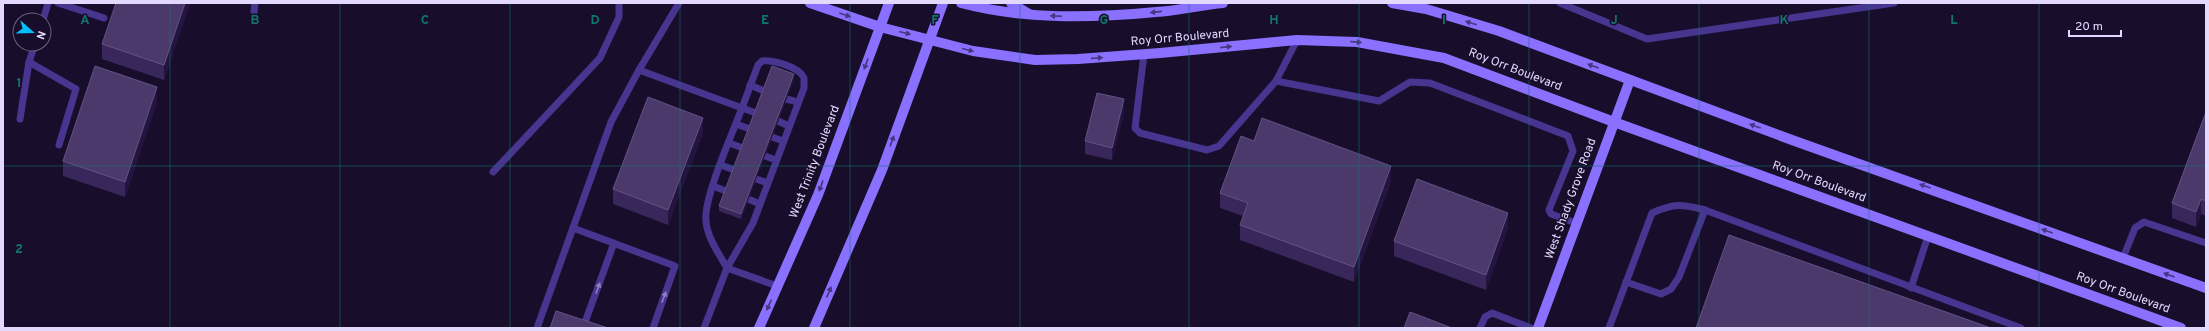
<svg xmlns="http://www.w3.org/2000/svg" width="2209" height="331" viewBox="0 0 2209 331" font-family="Overpass,sans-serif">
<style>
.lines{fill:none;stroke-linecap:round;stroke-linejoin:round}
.service{stroke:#47358f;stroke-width:7}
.secondary{stroke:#8a70ff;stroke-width:10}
.wall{fill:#39265a}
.shaded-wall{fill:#241440}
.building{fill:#4b396c;stroke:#635283}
.oneway{fill:#463580}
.oneway2{fill:#8d7fc1}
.grid{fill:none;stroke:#0f766e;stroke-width:1;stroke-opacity:0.55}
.labels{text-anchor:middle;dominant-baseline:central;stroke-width:3;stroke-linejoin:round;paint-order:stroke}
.street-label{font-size:12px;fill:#e3d9ff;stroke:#180e2b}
.grid-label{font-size:13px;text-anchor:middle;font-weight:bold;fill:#0f766e;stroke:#180e2b;stroke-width:3;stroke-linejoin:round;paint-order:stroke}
</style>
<rect width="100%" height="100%" fill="#180e2b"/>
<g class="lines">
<g class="service">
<polyline points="58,3 104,18"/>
<path d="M679 3 639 70 742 108C733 132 703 199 706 221 707 237 719 254 727 268"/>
<polyline points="1560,3 1647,39 1894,3"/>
<polyline points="254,12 255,3"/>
<polyline points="43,20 48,3"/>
<polyline points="1144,54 1135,128 1140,133 1207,150 1219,146 1276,81 1297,40"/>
<polyline points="29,62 76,89 59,145"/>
<polyline points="1276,81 1379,101 1410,82 1430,83 1568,136 1573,151 1549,210 1551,214 1576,223"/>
<polyline points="750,85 764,91"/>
<polyline points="786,99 798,102"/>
<polyline points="20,119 29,62 35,44"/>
<polyline points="778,121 789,126"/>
<polyline points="736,124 750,129"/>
<polyline points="772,137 783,141"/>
<polyline points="729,143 743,148"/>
<polyline points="765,156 776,160"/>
<polyline points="721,165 734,170"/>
<polyline points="493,172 600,58 619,17 619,3"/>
<polyline points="756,179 768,183"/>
<polyline points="713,186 726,191"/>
<polyline points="748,199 760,204"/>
<polyline points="573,228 675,266 653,328"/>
<polyline points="2123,258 2135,228 2144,222 2206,243"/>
<path d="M727 268 753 223 804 88C804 85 804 80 804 78 799 66 772 60 762 61L758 65 742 108 756 113"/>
<polyline points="1626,282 1661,294 1671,289 1679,277 1705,210"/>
<polyline points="1911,288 1928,236"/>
<polyline points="584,325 614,243"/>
<polyline points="537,328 611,122 639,70"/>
<polyline points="704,328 727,268 777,286"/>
<polyline points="1480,328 1485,317 1492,313 1531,328"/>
<path d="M1609 328 1652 213C1674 203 1682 204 1705 210L2021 328"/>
</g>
<g class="secondary">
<polyline points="810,3 880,27 973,51 1035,60 1078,59 1160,53 1297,40 1357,42 1444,58 1614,122 2181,328"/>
<path d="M961 3C1025 20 1091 18 1156 12 1178 11 1200 5 1223 3"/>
<polyline points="1011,3 1029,14"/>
<polyline points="1392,3 1426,9 1499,31 1792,140 2206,288"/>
<polyline points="759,328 818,195 889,3"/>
<polyline points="814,328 882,170 943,3"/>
<polyline points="1538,328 1630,80"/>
</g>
</g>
<g class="wall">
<polygon points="190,3 164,80 102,59 102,44"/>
<polygon points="794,79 741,219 719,211 719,206"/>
<polygon points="157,102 125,197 63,176 63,161"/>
<polygon points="1124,112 1112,160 1085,154 1085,141"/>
<polygon points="2206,112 2206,216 2201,214 2196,227 2172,218 2172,203"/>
<polygon points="703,133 668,225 613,204 613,189"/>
<polygon points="1254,141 1391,181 1354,282 1240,240 1240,225 1243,216 1220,208 1220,193"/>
<polygon points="1508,228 1486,290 1394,256 1394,241"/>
</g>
<g class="shaded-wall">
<polygon points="185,3 190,3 164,80 164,65"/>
<polygon points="794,74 794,79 741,219 741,214"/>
<polygon points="157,87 157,102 125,197 125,182"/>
<polygon points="1124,99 1124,112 1112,160 1112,148"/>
<polygon points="703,118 703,133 668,225 668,210"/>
<polygon points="1391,166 1391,181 1354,282 1354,267"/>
<polygon points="2201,199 2201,214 2196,227 2196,212"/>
<polygon points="1508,213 1508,228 1486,290 1486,275"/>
</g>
<g class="building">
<polygon points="116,3 185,3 164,65 102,44"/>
<polygon points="95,66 157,87 125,182 63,161"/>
<polygon points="772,66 794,74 741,214 719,206"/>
<polygon points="1097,93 1124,99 1112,148 1085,141"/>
<polygon points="648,97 703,118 668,210 613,189"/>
<polygon points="2206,112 2206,201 2201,199 2196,212 2172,203"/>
<polygon points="1262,118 1391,166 1354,267 1240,225 1248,203 1220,193 1241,136 1254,141"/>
<polygon points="1417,179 1508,213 1486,275 1394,241"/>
<polygon points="1729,235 1991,328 1696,328"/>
<polygon points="556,311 608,328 550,328"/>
<polygon points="1410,312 1452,328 1404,328"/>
</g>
<defs><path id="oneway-solid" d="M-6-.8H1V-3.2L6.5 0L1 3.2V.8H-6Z"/></defs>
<g class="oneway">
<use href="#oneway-solid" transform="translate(1156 12) rotate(174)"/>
<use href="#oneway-solid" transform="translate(845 15) rotate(19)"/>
<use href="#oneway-solid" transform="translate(1056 16) rotate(-178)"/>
<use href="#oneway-solid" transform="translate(1471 23) rotate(-163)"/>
<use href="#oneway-solid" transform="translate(905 33) rotate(14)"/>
<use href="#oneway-solid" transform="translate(1356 42) rotate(5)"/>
<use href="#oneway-solid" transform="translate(1226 47) rotate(-6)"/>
<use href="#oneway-solid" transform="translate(968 50) rotate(14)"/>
<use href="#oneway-solid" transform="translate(1097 58) rotate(-4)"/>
<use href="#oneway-solid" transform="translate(866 64) rotate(110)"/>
<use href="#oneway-solid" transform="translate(1593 66) rotate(-160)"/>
<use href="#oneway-solid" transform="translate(1755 126) rotate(-160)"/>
<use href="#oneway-solid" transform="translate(892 141) rotate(-70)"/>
<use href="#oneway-solid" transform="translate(821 186) rotate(110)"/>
<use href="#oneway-solid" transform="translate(1925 186) rotate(-161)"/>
<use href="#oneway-solid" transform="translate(2047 231) rotate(-160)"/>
<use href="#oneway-solid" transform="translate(2169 275) rotate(-160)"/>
<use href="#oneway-solid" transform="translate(829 292) rotate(-67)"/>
<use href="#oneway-solid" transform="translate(769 305) rotate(114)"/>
</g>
<g class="oneway2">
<use href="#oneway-solid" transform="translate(598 288) rotate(-70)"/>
<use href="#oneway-solid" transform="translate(664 297) rotate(-70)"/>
</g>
<path class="grid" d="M170 3V328M340 3V328M510 3V328M680 3V328M850 3V328M1020 3V328M1189 3V328M1359 3V328M1529 3V328M1699 3V328M1869 3V328M2039 3V328M3 166H2206"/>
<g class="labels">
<g class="street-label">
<text transform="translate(1180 38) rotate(-5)">Roy Orr Boulevard</text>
<text transform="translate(1515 70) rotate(21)">Roy Orr Boulevard</text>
<text transform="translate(815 162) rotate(-69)">West Trinity Boulevard</text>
<text transform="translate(1819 182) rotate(20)">Roy Orr Boulevard</text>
<text transform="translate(1571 199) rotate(-70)">West Shady Grove Road</text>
<text transform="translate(2123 293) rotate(20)">Roy Orr Boulevard</text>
</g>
</g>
<g class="grid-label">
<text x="85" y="24">A</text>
<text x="255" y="24">B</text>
<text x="425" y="24">C</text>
<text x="595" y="24">D</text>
<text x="765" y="24">E</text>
<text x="935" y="24">F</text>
<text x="1104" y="24">G</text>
<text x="1274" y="24">H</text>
<text x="1444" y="24">I</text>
<text x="1614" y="24">J</text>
<text x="1784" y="24">K</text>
<text x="1954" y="24">L</text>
<text x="19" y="87">1</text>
<text x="19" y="253">2</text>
</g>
<rect width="2209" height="331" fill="none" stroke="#e3d9ff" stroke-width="8"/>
<g transform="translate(32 32) rotate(110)"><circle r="19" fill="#180e2b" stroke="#695f80"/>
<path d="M0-3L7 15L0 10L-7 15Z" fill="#05beff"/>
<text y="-6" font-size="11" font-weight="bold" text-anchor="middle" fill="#e3d9ff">N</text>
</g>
<path d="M2069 30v6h52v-6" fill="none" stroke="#e3d9ff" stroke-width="2"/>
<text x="2075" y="30" font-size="12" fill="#e3d9ff" stroke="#180e2b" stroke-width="3" paint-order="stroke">20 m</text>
</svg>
